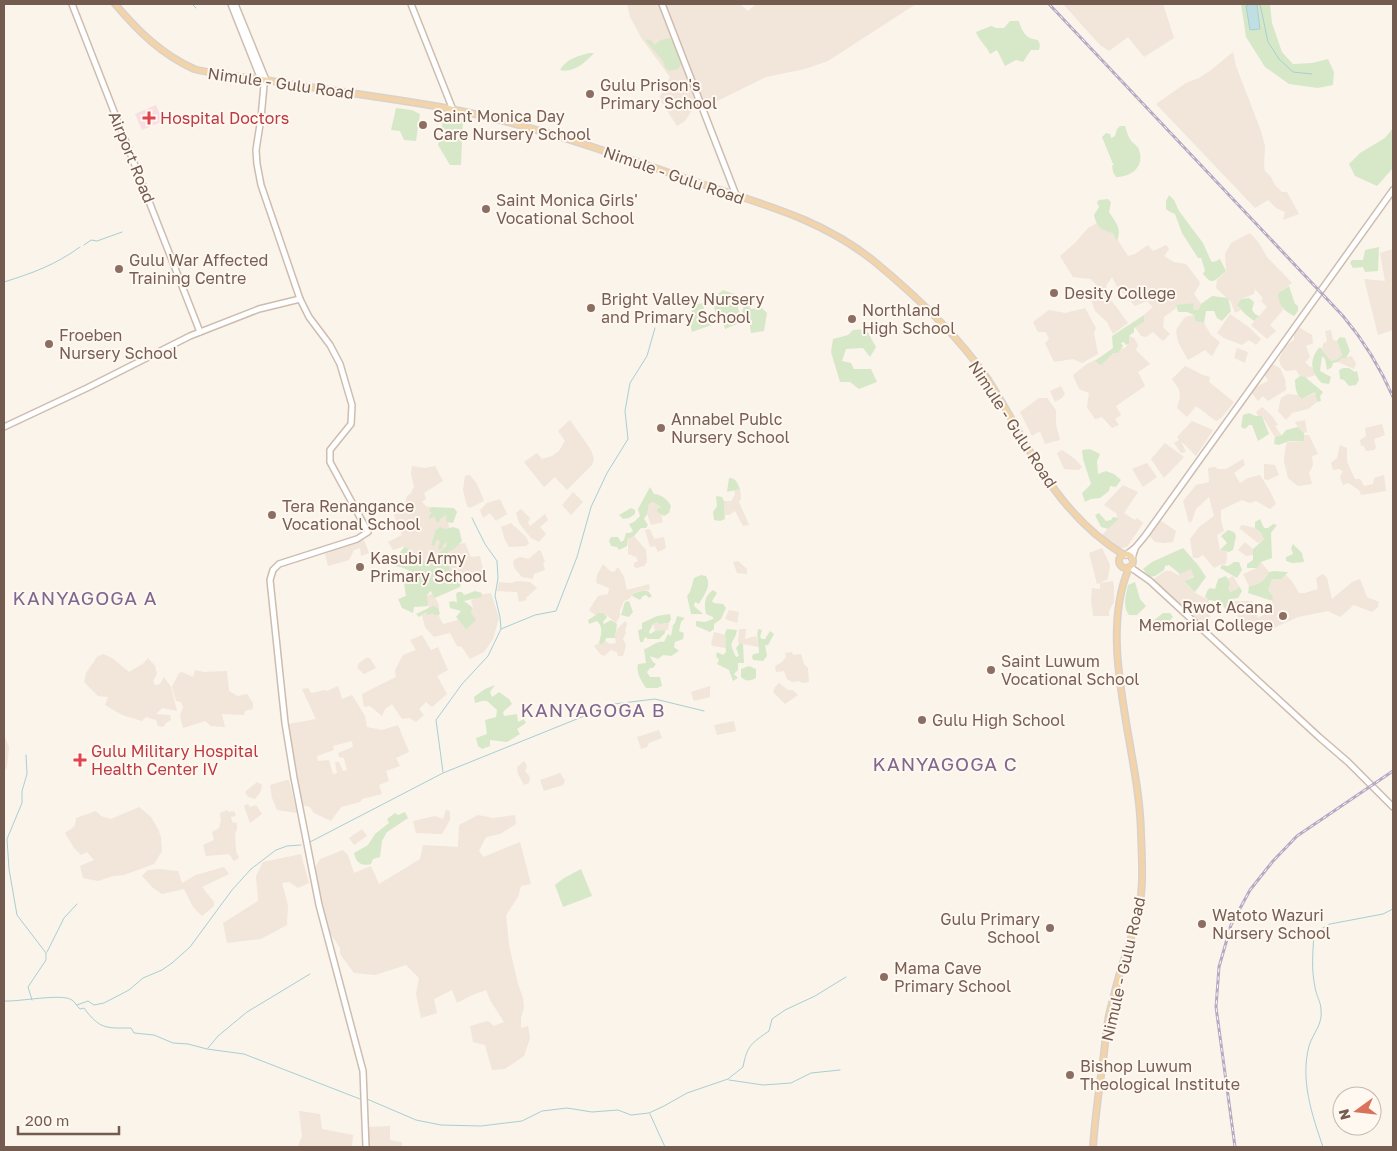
<svg xmlns="http://www.w3.org/2000/svg" width="1397" height="1151" viewBox="0 0 1397 1151" font-family="'Golos Text',sans-serif">
<style>
.residential{fill:#f2e5d9;fill-rule:evenodd}
.medical{fill:#f8dee2}
.green{fill:#d7e8c9}
.water{fill:#c0dfe3;stroke:#a7cfd4}
.lines{fill:none;stroke-linecap:round;stroke-linejoin:round}
.stream{stroke:#a7cfd4;stroke-width:1}
.secondary-casing{stroke:#cebcaf;stroke-width:8}
.primary-casing{stroke:#d8d1ce;stroke-width:8}
.secondary{stroke:#fff;stroke-width:5}
.primary{stroke:#f3d4a9;stroke-width:5}
.rail-casing{stroke:#b6a9c4;stroke-width:3}
.rail{stroke:#fef8f0;stroke-width:1;stroke-dasharray:4;stroke-linecap:butt}
.education-dot{fill:#8d6e63;stroke:#fef8f0;stroke-width:2}
.health-dot{fill:#e0444e;stroke:#fef8f0;stroke-width:2}
.labels{text-anchor:middle;dominant-baseline:central;stroke-width:4;stroke-linejoin:round;paint-order:stroke}
.street-label{font-size:16px;fill:#745b4f;stroke:#fef8f0}
.education-label{font-size:16px;fill:#785e54;stroke:#fef8f0;text-anchor:start}
.health-label{font-size:16px;fill:#be3a42;stroke:#fef8f0;text-anchor:start}
.quarter-label{font-size:19px;letter-spacing:1px;fill:#80678f;stroke:#fef8f0}
</style>
<rect width="100%" height="100%" fill="#fbf4ea"/>
<g class="residential">
<polygon points="627,4 740,4 748,11 756,4 916,4 828,61 805,69 766,77 701,109 694,107 685,121 677,126 659,98 670,77 642,39 630,17"/>
<polygon points="1063,4 1163,4 1174,38 1144,57 1128,37 1109,51 1100,45"/>
<polygon points="1233,52 1236,66 1261,131 1265,146 1264,167 1265,171 1271,177 1275,185 1282,192 1287,192 1299,214 1283,220 1285,212 1276,208 1268,200 1255,208 1156,104 1186,83 1199,78 1211,70"/>
<polygon points="1103,220 1108,225 1128,256 1135,254 1148,245 1153,251 1166,245 1169,249 1164,256 1174,262 1186,264 1199,281 1200,284 1194,294 1201,304 1198,310 1193,309 1194,303 1176,306 1176,308 1164,317 1163,327 1170,334 1163,341 1153,332 1146,337 1141,336 1135,327 1144,322 1144,315 1153,307 1147,301 1135,306 1116,285 1112,277 1106,286 1111,300 1128,323 1113,334 1107,322 1095,311 1090,296 1099,288 1091,279 1073,277 1060,256 1075,243 1088,228"/>
<polygon points="1250,233 1259,243 1267,257 1292,283 1278,293 1283,310 1270,325 1276,331 1267,339 1251,325 1267,307 1261,301 1263,298 1255,289 1254,294 1241,299 1237,305 1241,310 1235,313 1231,302 1216,288 1217,280 1226,271 1225,254 1231,243"/>
<polygon points="1393,249 1393,330 1378,335 1364,279 1385,281 1380,253"/>
<polygon points="1085,308 1096,328 1094,333 1098,354 1082,363 1073,359 1054,362 1045,343 1049,339 1046,332 1038,332 1033,322 1049,310 1065,313"/>
<polygon points="1230,314 1250,328 1261,339 1256,345 1249,340 1242,345 1224,338 1217,333"/>
<polygon points="1194,315 1195,321 1204,323 1211,335 1220,342 1212,356 1205,350 1188,360 1178,342 1176,330 1185,317"/>
<polygon points="1298,327 1312,335 1313,343 1306,346 1310,357 1305,362 1309,366 1313,368 1316,375 1306,378 1300,376 1296,370 1286,371 1281,366 1279,360 1285,346 1294,340 1294,332"/>
<polygon points="1331,330 1333,340 1337,341 1342,355 1338,359 1331,361 1322,349 1323,344 1327,341 1325,331"/>
<polygon points="1129,336 1134,338 1138,345 1136,350 1150,364 1138,372 1145,386 1116,406 1121,415 1115,419 1119,425 1112,428 1102,417 1095,419 1087,407 1089,393 1079,389 1073,375 1087,364 1115,350 1125,348 1129,344"/>
<polygon points="1237,348 1248,352 1245,363 1234,358"/>
<polygon points="1352,356 1356,364 1354,369 1338,362 1342,358"/>
<polygon points="1272,364 1280,368 1285,379 1286,390 1268,401 1263,396 1258,401 1251,392 1255,387 1268,381 1265,375 1267,366"/>
<polygon points="1185,366 1203,375 1210,377 1209,382 1234,402 1222,417 1216,421 1196,406 1187,417 1177,408 1180,398 1179,389 1172,379"/>
<polygon points="1061,386 1065,394 1062,398 1055,402 1050,391"/>
<polygon points="1315,391 1317,402 1308,409 1292,413 1286,420 1278,411 1281,398 1288,394 1298,395 1302,399 1313,394"/>
<polygon points="1039,398 1047,398 1056,410 1056,424 1060,440 1045,444 1040,431 1032,436 1020,412"/>
<polygon points="1262,407 1272,416 1278,425 1275,426 1281,435 1275,437 1262,416 1258,416 1256,412"/>
<polygon points="570,420 591,450 594,459 592,465 567,490 555,477 544,487 524,462 537,453 542,459 552,456 559,451 565,441 558,431"/>
<polygon points="1305,420 1307,432 1304,433 1298,427 1295,422"/>
<polygon points="1192,421 1213,430 1196,456 1181,441 1186,452 1181,453 1174,443 1179,440 1177,437"/>
<polygon points="1382,424 1385,435 1374,439 1376,448 1374,450 1366,451 1364,446 1361,446 1360,440 1366,436 1365,428"/>
<polygon points="1304,435 1309,435 1318,454 1312,456 1313,465 1309,473 1312,484 1298,486 1288,478 1284,462 1285,450 1287,442 1304,441"/>
<polygon points="1165,443 1184,457 1164,478 1151,459"/>
<polygon points="1340,445 1347,448 1347,462 1355,479 1360,479 1364,486 1373,484 1374,478 1384,475 1386,491 1361,495 1359,490 1348,483 1343,485 1340,477 1343,471 1339,469 1333,470 1331,463 1337,458"/>
<polygon points="1062,450 1075,459 1082,467 1079,470 1064,469 1057,453"/>
<polygon points="1243,459 1245,465 1234,473 1240,483 1248,478 1260,475 1270,491 1276,504 1270,509 1256,501 1250,503 1242,500 1221,510 1221,520 1224,531 1217,535 1220,550 1227,552 1227,556 1226,564 1220,565 1214,568 1203,555 1198,558 1193,558 1190,539 1199,527 1214,516 1209,497 1196,509 1192,521 1189,523 1183,501 1196,485 1209,482 1208,468 1215,467 1218,469 1226,469"/>
<polygon points="1147,463 1157,477 1143,487 1132,469"/>
<polygon points="1264,464 1275,465 1279,475 1268,480 1264,479"/>
<polygon points="412,466 425,468 435,466 443,481 424,493 426,499 422,502 426,506 430,507 437,517 447,515 452,545 465,543 471,557 480,556 484,575 474,577 463,573 453,578 442,554 432,555 427,564 416,557 405,546 393,550 388,542 402,535 394,515 404,510 407,496 411,493 414,487 411,474"/>
<polygon points="470,475 477,484 484,501 470,508 467,506 463,490 465,476"/>
<polygon points="1123,485 1138,492 1124,513 1135,520 1137,518 1143,523 1127,547 1121,548 1114,547 1102,535 1118,518 1116,513 1104,505"/>
<polygon points="740,489 741,498 739,502 749,525 743,526 735,511 729,515 725,515 724,501 731,501 735,495 734,490"/>
<polygon points="573,492 583,502 571,515 562,505"/>
<polygon points="500,499 507,514 496,521 490,513 483,518 480,510 487,503"/>
<polygon points="653,502 662,508 657,509 657,512 661,514 663,522 651,525 647,514 649,504"/>
<polygon points="521,509 530,518 528,523 530,526 545,514 548,520 540,527 546,534 539,542 531,538 519,523 516,513"/>
<polygon points="1160,520 1176,531 1173,542 1164,543 1155,542 1148,534"/>
<polygon points="511,523 526,537 529,543 526,546 509,547 505,540 501,527"/>
<polygon points="1242,525 1255,528 1261,533 1264,539 1258,543 1239,528"/>
<polygon points="650,529 654,539 664,537 666,548 658,552 655,546 650,547 645,530"/>
<polygon points="631,536 634,536 646,550 647,562 644,566 637,568 634,567 634,563 638,561 636,557 628,554 628,538"/>
<polygon points="364,540 369,553 361,556 360,548 354,550 349,560 328,566 325,554 352,543"/>
<polygon points="1245,542 1253,549 1253,555 1246,556 1238,550"/>
<polygon points="1102,548 1110,565 1108,579 1100,583 1113,581 1114,587 1114,602 1109,611 1109,616 1093,616 1091,600 1092,588 1100,589 1100,583 1097,584 1089,553"/>
<polygon points="539,550 541,551 545,562 543,563 545,570 534,574 533,579 522,577 515,569 513,564 514,560 520,557 529,559"/>
<polygon points="738,561 747,569 747,574 737,573 733,562"/>
<polygon points="1261,562 1269,572 1262,582 1258,585 1249,586 1243,574 1257,568"/>
<polygon points="603,564 610,571 614,572 618,567 624,577 627,590 649,584 650,590 635,592 629,599 624,601 620,610 620,616 616,623 604,613 595,615 589,610 598,596 608,594 609,588 596,583 597,575"/>
<polygon points="1191,568 1194,576 1184,581 1197,594 1209,600 1206,606 1210,615 1209,619 1197,623 1151,581 1165,571 1171,571 1178,575"/>
<polygon points="1323,574 1327,578 1332,599 1352,582 1360,579 1367,597 1379,602 1378,607 1372,612 1354,605 1340,617 1328,611 1298,617 1267,631 1254,631 1242,633 1234,601 1252,601 1258,618 1272,609 1272,595 1268,590 1272,579 1282,579 1286,575 1292,581 1299,593 1305,593 1318,589 1316,578"/>
<polygon points="1233,576 1239,586 1237,589 1230,592 1228,587 1227,579"/>
<polygon points="517,581 530,582 537,588 526,598 527,600 519,602 517,592 497,591 499,582 511,583"/>
<polygon points="433,593 439,605 439,616 443,624 458,620 473,607 471,601 479,595 491,593 499,618 493,639 484,652 470,659 462,647 457,646 450,633 434,637 425,627 422,615 429,607 425,597"/>
<polygon points="729,610 739,612 737,623 725,619"/>
<polygon points="625,621 627,624 625,630 626,633 623,639 626,645 623,656 618,656 617,652 611,650 604,656 600,654 594,646 599,643 602,645 605,641 610,644 616,643 615,638 617,629"/>
<polygon points="658,622 663,624 669,623 668,630 655,631 653,624"/>
<polygon points="739,629 746,629 745,639 756,636 759,647 738,643"/>
<polygon points="714,632 725,635 726,648 713,646 711,644"/>
<polygon points="422,635 431,650 438,647 448,670 437,676 447,694 432,707 426,702 419,709 424,715 416,722 410,718 402,719 392,704 385,709 382,716 370,706 364,707 362,694 396,677 395,670 403,655 416,650 410,640"/>
<polygon points="792,652 793,655 801,654 804,664 808,668 809,682 802,683 799,681 792,682 787,679 784,671 776,672 775,666 782,662 786,657 785,653"/>
<polygon points="103,654 112,658 129,672 144,663 148,658 155,666 157,674 153,681 155,685 160,684 164,677 171,687 177,711 162,708 156,714 170,715 171,720 166,723 163,727 158,726 156,720 146,717 142,721 122,715 105,705 108,697 98,696 84,682 86,673 97,657"/>
<polygon points="366,658 370,658 376,668 364,674 357,668 359,663"/>
<polygon points="195,670 204,672 227,671 229,691 238,696 247,694 253,703 253,709 245,711 244,715 222,714 225,727 211,726 205,721 183,728 180,716 183,707 181,702 176,701 172,687 179,673 182,672 193,677"/>
<polygon points="779,683 788,690 793,690 798,695 785,704 773,692 775,687"/>
<path d="M338 686 342 699 352 695 365 716 367 727 382 730 398 725 409 752 396 758 400 766 386 771 389 781 379 785 382 794 362 799 360 802 341 807 331 821 314 813 310 807 302 805 297 789 288 724 316 719 302 689 308 688 311 693 325 690 327 691ZM352 741 353 747 338 753 339 757 344 758 347 770 343 771 339 762H335L337 773 333 774 329 760 318 761 317 756 334 750 333 746Z"/>
<polygon points="710,686 710,697 694,701 691,692"/>
<polygon points="734,721 736,731 717,735 714,725"/>
<polygon points="659,730 662,738 649,743 647,747 641,749 637,737"/>
<polygon points="4,735 9,747 7,768 4,770"/>
<polygon points="524,761 527,766 525,771 530,777 529,783 524,785 518,774 517,767"/>
<polygon points="560,773 565,781 563,785 544,791 540,780"/>
<polygon points="286,780 289,780 297,813 277,810 272,798 270,785"/>
<polygon points="257,782 262,785 261,791 255,799 248,797 245,792"/>
<polygon points="248,804 250,807 256,805 262,814 250,823 244,806"/>
<polygon points="139,807 151,817 158,829 161,837 162,851 154,864 124,875 113,876 98,881 83,878 80,866 94,860 87,852 81,855 74,848 65,833 75,826 76,818 96,811 101,816 111,819"/>
<polygon points="227,810 229,812 234,811 236,816 231,817 232,822 237,823 237,830 235,833 236,851 239,858 234,861 229,854 206,856 203,845 214,840 212,832 219,828 221,821 220,813"/>
<polygon points="446,810 450,811 450,820 442,834 416,833 413,821 435,816 443,819"/>
<polygon points="478,815 493,818 515,815 516,824 500,834 486,837 479,851 483,857 520,842 531,884 521,886 518,897 506,915 509,945 518,984 523,998 524,1008 521,1018 521,1028 528,1026 530,1038 524,1056 505,1069 492,1070 485,1045 473,1042 470,1026 488,1021 494,1026 504,1022 490,1000 486,990 470,996 457,1003 452,990 434,999 437,1013 421,1018 416,994 419,978 406,965 375,975 354,973 340,954 340,948 326,927 313,871 320,859 343,850 348,855 354,873 371,866 379,884 420,859 423,845 458,847 459,825"/>
<polygon points="362,829 367,836 354,845 349,838"/>
<polygon points="301,854 309,883 298,888 289,882 282,883 288,905 287,925 261,939 227,943 223,923 258,901 256,876 263,862"/>
<polygon points="224,867 229,874 202,887 214,902 214,906 202,916 193,907 184,889 162,894 152,887 142,876 148,870 160,869 178,871 182,883 196,875"/>
<polygon points="299,1111 320,1114 322,1129 353,1135 352,1147 298,1147 302,1136"/>
<polygon points="390,1126 390,1140 402,1142 402,1147 368,1147 367,1127"/>
</g>
<polygon class="medical" points="156,105 163,121 142,130 135,114"/>
<g class="green">
<polygon points="1241,4 1270,4 1272,23 1282,52 1293,64 1312,63 1328,59 1334,72 1333,85 1318,88 1289,84 1265,67 1246,37"/>
<path d="M1010 21H1019C1022 32 1026 39 1038 40L1040 45 1039 50H1031L1023 62 1016 60 1005 66 997 50 990 54C986 45 979 41 976 32L991 26 996 28H1004Z"/>
<polygon points="669,38 672,40 682,63 678,69 669,71 665,67 663,61 646,41 647,39 652,41 654,45 661,40"/>
<path d="M589 53H594C586 62 573 74 560 70 566 59 578 56 589 53Z"/>
<polygon points="396,108 412,110 420,114 416,141 404,140 400,131 391,130"/>
<polygon points="455,115 463,119 461,165 450,165 438,145 444,116"/>
<path d="M1120 126H1125C1127 132 1128 136 1131 141 1134 144 1138 146 1139 150 1145 167 1131 177 1116 177L1113 172 1112 165H1115L1113 164 1102 137 1106 133 1110 134 1111 138 1115 136 1117 129Z"/>
<polygon points="1393,128 1393,168 1377,186 1355,176 1349,164 1360,153 1385,138"/>
<path d="M1169 195 1174 200 1179 211 1203 243 1211 261 1214 262 1220 259 1226 271C1216 278 1214 288 1203 274L1205 270 1201 258H1198L1182 233 1175 214 1170 212 1166 209V201Z"/>
<path d="M1108 199 1111 202 1109 212C1116 223 1122 228 1117 241L1113 233C1102 230 1097 228 1094 215L1099 207 1097 202 1099 200Z"/>
<polygon points="1379,247 1378,271 1365,272 1363,267 1353,268 1350,263 1352,260 1363,260 1365,250"/>
<path d="M1289 286 1295 304 1298 306V311L1294 316C1284 311 1278 305 1278 293Z"/>
<polygon points="723,290 734,294 742,322 725,329 721,316 715,312 713,298"/>
<polygon points="1212,296 1228,298 1231,311 1222,321 1217,318 1214,311 1206,311 1204,323 1195,321 1194,315 1187,312 1178,312 1176,305 1194,303 1193,309 1198,310 1201,304"/>
<polygon points="1249,298 1254,302 1252,310 1255,314 1259,316 1254,321 1245,314 1237,305 1241,299"/>
<polygon points="703,303 705,316 715,318 717,323 692,332 690,323 693,305"/>
<polygon points="749,305 751,309 762,308 767,313 764,331 751,333 749,320 742,311 744,306"/>
<polygon points="1144,315 1144,322 1134,328 1134,332 1129,336 1129,344 1126,345 1124,342 1121,343 1123,346 1118,353 1113,353 1101,365 1095,361 1113,348 1112,336"/>
<polygon points="866,329 876,347 870,357 863,348 846,349 842,361 851,363 854,369 871,369 877,382 859,389 850,382 840,382 831,352 833,339 848,335 853,330"/>
<path d="M1340 337 1345 338 1350 351 1346 358H1342L1338 362 1333 363 1332 367 1327 370 1325 359 1322 356 1320 371 1331 377 1329 384 1322 383C1310 372 1309 358 1320 347L1331 361 1338 359 1342 355 1337 341Z"/>
<polygon points="1343,368 1349,368 1355,372 1357,371 1359,380 1356,385 1349,386 1344,380 1340,379 1339,370"/>
<path d="M1300 376 1305 377 1323 392 1320 396 1321 401 1317 402 1315 392 1302 399C1296 395 1295 387 1295 380Z"/>
<polygon points="1249,413 1256,416 1262,416 1269,434 1258,441 1252,425 1249,425 1245,429 1241,427 1243,415"/>
<polygon points="1298,427 1304,433 1304,441 1289,441 1279,445 1274,444 1275,437 1282,435 1286,430"/>
<polygon points="1090,449 1100,454 1097,461 1098,474 1106,471 1114,474 1121,480 1116,487 1110,486 1109,491 1100,498 1091,499 1085,502 1082,493 1091,484 1083,459 1082,450"/>
<path d="M729 478C736 478 737 482 740 489L727 492Z"/>
<path d="M650 487 654 494C661 494 668 500 671 506L669 513 664 516 657 512V509L661 507 653 502 649 504 647 514 644 519 648 525 646 528H641L634 536 628 538 627 546 619 550 617 547 611 546 609 541 611 537H618L621 542 624 540 626 533H630L633 531 629 524 634 522 640 516 638 509Z"/>
<polygon points="716,496 722,497 724,501 725,519 720,521 714,520 713,512 717,506"/>
<polygon points="432,507 454,508 457,512 453,523 447,522 446,515 440,519 439,522 436,522 435,516 429,519 429,515 432,513 429,511 430,508"/>
<polygon points="631,508 635,510 635,514 629,518 623,519 619,515"/>
<polygon points="1099,513 1106,521 1111,520 1113,517 1119,518 1108,529 1101,527 1095,515"/>
<polygon points="1260,519 1264,528 1268,528 1273,524 1277,525 1271,533 1272,558 1261,562 1257,568 1247,568 1247,564 1253,560 1253,549 1264,539 1261,533 1255,528 1255,522"/>
<path d="M440 527 445 529 453 527 459 529 462 541 454 549 448 552C447 558 450 572 453 577L456 575 461 583 460 587 437 597 434 598 431 591 427 595 428 606 414 607 413 613 402 608 398 599 406 596 404 583 418 580C414 571 403 567 394 566L392 563 405 546 416 557 426 561 434 557 447 546 446 542 443 545 442 549 438 550 440 541 437 539 434 546 431 545 436 530Z"/>
<polygon points="1228,530 1234,532 1236,536 1233,550 1229,552 1220,550 1227,543 1221,536"/>
<polygon points="1293,544 1302,553 1304,562 1292,563 1286,561 1286,557 1293,554 1291,548"/>
<polygon points="1183,548 1198,565 1206,577 1195,592 1184,581 1194,577 1191,569 1180,574 1169,565 1165,566 1164,570 1155,576 1149,577 1143,569 1152,562"/>
<polygon points="1234,562 1239,562 1242,570 1237,578 1220,568 1222,565 1228,566"/>
<path d="M1274 571 1288 572 1282 579H1272L1268 590 1272 595 1273 601 1248 593 1249 586C1260 585 1263 582 1269 572Z"/>
<path d="M701 575 706 576C712 586 704 595 699 604L695 602 694 606 703 614H691L687 596 690 592 694 578Z"/>
<polygon points="1226,576 1230,584 1228,587 1230,592 1237,589 1239,586 1242,591 1238,598 1231,599 1232,605 1231,611 1227,612 1221,602 1209,600 1205,597 1207,591 1210,588 1215,589 1218,579"/>
<path d="M1135 582 1140 599 1146 606 1137 615H1129C1122 606 1126 595 1128 585Z"/>
<path d="M713 590 717 593 712 601 714 603 723 604 726 608 721 619 714 624V629L710 632 696 626V621L705 622 713 619V617L706 614C704 603 704 597 713 590Z"/>
<polygon points="475,591 482,593 481,597 464,601 472,607 471,613 476,620 466,629 456,617 461,611 450,608 449,602 454,601 457,603 456,594 458,592 462,592 464,595"/>
<polygon points="642,591 648,591 652,596 649,598 646,595 643,596 640,600 632,596 634,593"/>
<polygon points="629,601 633,612 629,617 621,615 625,602"/>
<polygon points="433,606 438,608 440,614 435,615 432,613 428,615 426,612 419,617 416,614"/>
<path d="M599 613H604L607 617 603 622 604 624 611 620 617 624 615 638H606L605 641 602 645 599 643C601 634 604 628 597 621L589 624 588 620Z"/>
<polygon points="1163,613 1170,613 1173,617 1163,629 1152,631 1147,628 1149,624"/>
<polygon points="670,614 671,619 669,623 659,624 658,622 653,624 649,632 650,634 655,631 665,630 665,633 659,639 648,639 645,637 643,642 640,642 638,630 642,629 642,623 657,616"/>
<path d="M677 616 685 618 681 622 679 631 684 633 683 639 675 642 674 647 679 651 671 656 663 655 658 659 650 656 653 662 656 664 653 668H650L647 672 650 677H660L662 686 657 688H646C641 680 636 673 638 664L646 663 644 649C651 648 656 640 664 642L668 634 671 636 673 625 675 623Z"/>
<path d="M727 629 737 630C734 646 727 638 736 657L739 656 736 648 740 643 743 644 744 663H738V670L734 674 738 678 733 681 729 670 717 664 719 660 716 656 717 652 723 655 726 652 725 633Z"/>
<path d="M758 629 762 630 760 637 762 639H765L770 631 774 634 768 645H765L767 656 763 661 753 660 752 656 754 654 759 653C759 644 756 637 758 629Z"/>
<path d="M749 666 756 669V678C751 681 746 682 741 677V669Z"/>
<path d="M495 685 490 692 492 697 499 692 509 699 512 704 503 712 504 716 517 714 518 722 524 719 526 723 517 729 520 734 507 742 490 740V746L482 749 478 746 476 738 487 734 485 720 496 717 497 710C485 700 490 699 475 703L474 697 485 689Z"/>
<path d="M405 812 408 818 387 832 382 841 380 857 373 859 371 864C361 867 356 862 354 853L368 845 375 834 389 823 387 819 395 813 398 815Z"/>
<polygon points="581,869 592,896 563,907 555,885 564,878"/>
</g>
<polygon class="water" points="1250,4 1257,4 1260,29 1250,30 1246,6"/>
<g class="lines">
<g class="stream">
<polyline points="192,4 196,8"/>
<polyline points="1260,4 1268,42 1279,59 1293,72 1312,74"/>
<polyline points="84,245 91,240 97,241 122,232"/>
<path d="M4 282C33 273 55 265 80 247"/>
<polyline points="501,629 535,615 556,611 577,557 591,507 607,473 628,439 625,411 630,383 647,356 655,328"/>
<polyline points="26,755 27,774 22,791 22,803 7,839 9,869 17,915 46,953 46,960 28,987 32,1000"/>
<polyline points="443,772 436,720 462,684 488,656 501,629 500,617 495,596 498,578 497,561 485,544 472,518"/>
<polyline points="310,842 443,773 614,704 655,699 704,711"/>
<polyline points="47,952 64,918 77,904"/>
<path d="M4 1001C19 1002 62 993 72 1000 75 1002 77 1006 80 1009L84 1008C100 1030 107 1028 131 1028L134 1033 154 1035 173 1043 188 1044 207 1049 244 1054 360 1099"/>
<polyline points="77,1005 88,1001 94,1005 104,1003 129,990 143,978 162,970 172,963 190,947 232,890 251,869 276,850 287,846 301,845"/>
<polyline points="208,1048 218,1036 247,1012 310,974"/>
<polyline points="729,1080 763,1085 791,1083 811,1073 840,1070"/>
<path d="M367 1099 416 1120 441 1125 481 1126 522 1121 542 1111 567 1108 592 1112 618 1110 631 1115 649 1113 664 1106 687 1093 728 1079 743 1067C747 1045 752 1043 769 1031L772 1019 785 1010 815 996 846 977"/>
<polyline points="650,1114 665,1147"/>
<path d="M1323 1147C1312 1115 1300 1080 1309 1046 1313 1033 1323 1024 1321 1010 1321 1002 1316 995 1315 987 1311 969 1313 952 1314 933L1330 924 1383 914 1393 909"/>
</g>
<g class="secondary-casing">
<g id="secondary">
<polyline points="72,4 200,332"/>
<polyline points="231,4 262,82"/>
<polyline points="235,4 266,80 264,85 261,118 256,150 257,164 261,185 300,299 309,317 330,345 340,364 352,405 351,424 330,450 330,462 368,532 357,539 279,564 273,570 270,580 285,723 294,778 319,905 363,1071 366,1147"/>
<polyline points="411,4 453,110"/>
<polyline points="662,4 736,195"/>
<polyline points="4,427 87,388 190,336 259,309 300,299"/>
<polyline points="1126,555 1135,548 1145,536 1393,190"/>
<polyline points="1132,558 1135,549"/>
<polyline points="1130,567 1150,581 1319,737 1348,762 1393,807"/>
</g>
</g>
<g class="primary-casing">
<g id="primary">
<path d="M115 4C138 31 161 54 194 69 217 75 242 77 265 80 280 82 294 85 309 87 356 94 404 100 451 109 538 126 622 157 705 185 768 206 823 220 875 262 916 296 957 334 987 378 1006 407 1021 438 1040 468 1061 502 1090 534 1124 555"/>
<circle cx="1126" cy="561" r="7"/>
<path d="M1093 1147C1095 1118 1099 1089 1103 1061 1105 1046 1106 1030 1109 1015 1114 996 1118 976 1125 957 1129 942 1135 928 1138 913 1144 888 1142 860 1141 834 1140 752 1096 644 1129 568"/>
</g>
</g>
<use href="#secondary" class="secondary"/>
<use href="#primary" class="primary"/>
<g class="rail-casing">
<g id="rail">
<path d="M1049 4 1343 316C1364 341 1380 367 1393 397"/>
<polyline points="1235,1147 1216,1007 1219,967 1231,925 1250,890 1273,861 1297,836 1393,771"/>
</g>
</g>
<use href="#rail" class="rail"/>
</g>
<g class="education-dot">
<circle cx="590" cy="94" r="5"/>
<circle cx="423" cy="125" r="5"/>
<circle cx="486" cy="209" r="5"/>
<circle cx="119" cy="269" r="5"/>
<circle cx="1054" cy="293" r="5"/>
<circle cx="591" cy="308" r="5"/>
<circle cx="852" cy="319" r="5"/>
<circle cx="49" cy="344" r="5"/>
<circle cx="661" cy="428" r="5"/>
<circle cx="272" cy="515" r="5"/>
<circle cx="360" cy="567" r="5"/>
<circle cx="1283" cy="616" r="5"/>
<circle cx="991" cy="670" r="5"/>
<circle cx="922" cy="720" r="5"/>
<circle cx="1202" cy="924" r="5"/>
<circle cx="1050" cy="928" r="5"/>
<circle cx="884" cy="977" r="5"/>
<circle cx="1070" cy="1075" r="5"/>
</g>
<g class="health-dot">
<path d="M146.5 110.5h5v5h5v5h-5v5h-5v-5h-5v-5h5z"/>
<path d="M77.5 752.5h5v5h5v5h-5v5h-5v-5h-5v-5h5z"/>
</g>
<g class="labels">
<g class="street-label">
<text transform="translate(281 83) rotate(8)">Nimule - Gulu Road</text>
<text transform="translate(132 157) rotate(68)">Airport Road</text>
<text transform="translate(674 175) rotate(19)">Nimule - Gulu Road</text>
<text transform="translate(1013 424) rotate(57)">Nimule - Gulu Road</text>
<text transform="translate(1123 969) rotate(-77)">Nimule - Gulu Road</text>
</g>
<g class="education-label">
<text x="600" y="85">Gulu Prison's<tspan x="600" dy="18">Primary School</tspan></text>
<text x="433" y="116">Saint Monica Day<tspan x="433" dy="18">Care Nursery School</tspan></text>
<text x="496" y="200">Saint Monica Girls'<tspan x="496" dy="18">Vocational School</tspan></text>
<text x="129" y="260">Gulu War Affected<tspan x="129" dy="18">Training Centre</tspan></text>
<text x="1064" y="293">Desity College</text>
<text x="601" y="299">Bright Valley Nursery<tspan x="601" dy="18">and Primary School</tspan></text>
<text x="862" y="310">Northland<tspan x="862" dy="18">High School</tspan></text>
<text x="59" y="335">Froeben<tspan x="59" dy="18">Nursery School</tspan></text>
<text x="671" y="419">Annabel Publc<tspan x="671" dy="18">Nursery School</tspan></text>
<text x="282" y="506">Tera Renangance<tspan x="282" dy="18">Vocational School</tspan></text>
<text x="370" y="558">Kasubi Army<tspan x="370" dy="18">Primary School</tspan></text>
<text x="1273" y="607" text-anchor="end">Rwot Acana<tspan x="1273" dy="18">Memorial College</tspan></text>
<text x="1001" y="661">Saint Luwum<tspan x="1001" dy="18">Vocational School</tspan></text>
<text x="932" y="720">Gulu High School</text>
<text x="1212" y="915">Watoto Wazuri<tspan x="1212" dy="18">Nursery School</tspan></text>
<text x="1040" y="919" text-anchor="end">Gulu Primary<tspan x="1040" dy="18">School</tspan></text>
<text x="894" y="968">Mama Cave<tspan x="894" dy="18">Primary School</tspan></text>
<text x="1080" y="1066">Bishop Luwum<tspan x="1080" dy="18">Theological Institute</tspan></text>
</g>
<g class="health-label">
<text x="160" y="118">Hospital Doctors</text>
<text x="91" y="751">Gulu Military Hospital<tspan x="91" dy="18">Health Center IV</tspan></text>
</g>
<g class="quarter-label">
<text x="85" y="597">KANYAGOGA A</text>
<text x="593" y="709">KANYAGOGA B</text>
<text x="945" y="763">KANYAGOGA C</text>
</g>
</g>
<rect width="1397" height="1151" fill="none" stroke="#745b4f" stroke-width="10"/>
<g transform="translate(1357 1111) rotate(255)"><circle r="24" fill="#fef8f0" stroke="#c7b9b0"/>
<path d="M0-4L9 19L0 12L-9 19Z" fill="#d9725b"/>
<text y="-8" font-size="14" font-weight="bold" text-anchor="middle" fill="#745b4f">N</text>
</g>
<path d="M18 1126v8h101v-8" fill="none" stroke="#745b4f" stroke-width="2.5"/>
<text x="25" y="1126" font-size="15" fill="#745b4f" stroke="#fef8f0" stroke-width="4" paint-order="stroke">200 m</text>
</svg>
